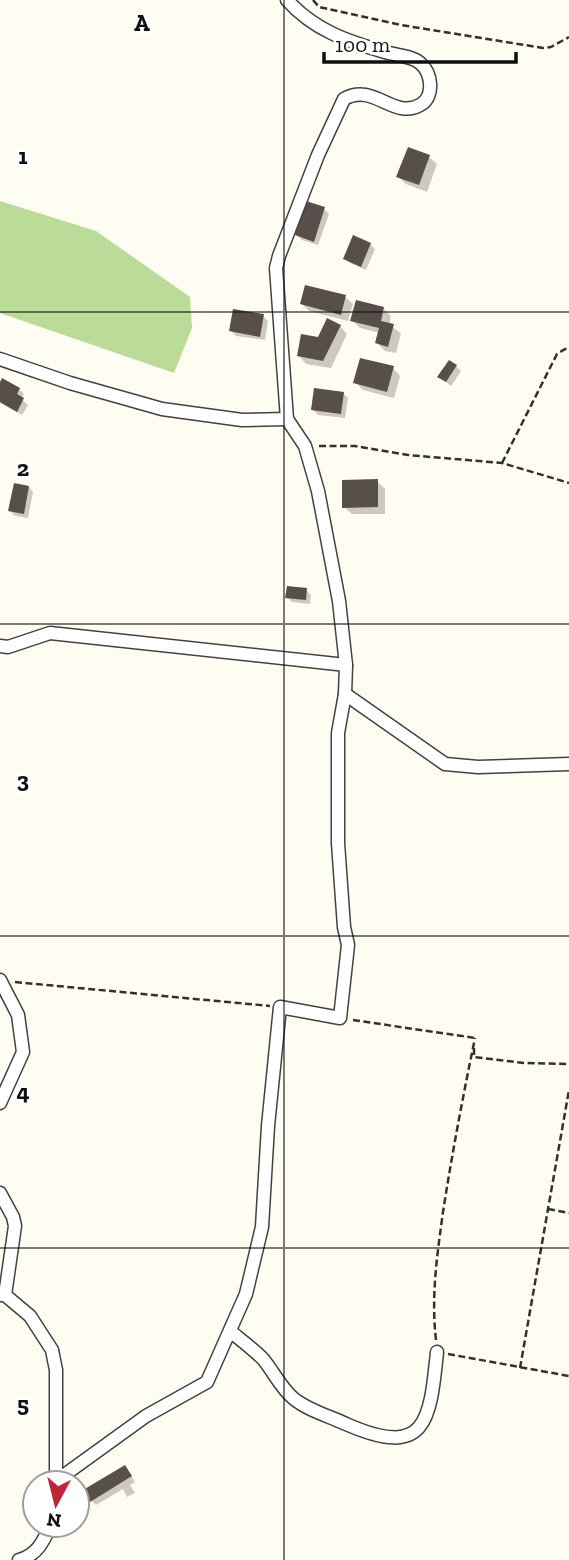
<svg xmlns="http://www.w3.org/2000/svg" width="569" height="1560" viewBox="0 0 569 1560" font-family="'Zilla Slab',serif">
<style>
.forest{fill:#badc98}
.shadow{fill:#0003}
.building{fill:#584f4b}
.lines{fill:none;stroke-linecap:round;stroke-linejoin:round}
.minor-casing{stroke:#424242;stroke-width:15}
.path{stroke:#313131;stroke-width:2.5;stroke-dasharray:7 3.5;stroke-linecap:butt}
.minor{stroke:#fff;stroke-width:12}
.grid{fill:none;stroke:#0f0f0f;stroke-width:2;stroke-opacity:0.55}
.grid-label{font-size:23px;text-anchor:middle;font-weight:bold;fill:#0f0f0f;stroke:#fff;stroke-width:7;stroke-linejoin:round;paint-order:stroke}
</style>
<rect width="100%" height="100%" fill="#fffcf1"/>
<polygon class="forest" points="0,201 96,231 190,297 192,328 174,373 0,313"/>
<g class="shadow">
<polygon points="409,149 429,157 437,164 427,192 406,184 398,177"/>
<polygon points="324,209 329,214 318,245 302,240 297,235"/>
<polygon points="370,244 375,249 366,270 350,263 345,259"/>
<polygon points="345,297 353,304 348,321 309,311 301,303"/>
<polygon points="384,309 391,316 389,325 401,333 396,353 385,351 377,343 380,333 360,328 352,320"/>
<polygon points="263,316 268,321 265,340 236,336 231,331"/>
<polygon points="340,326 347,334 331,368 306,364 299,356 319,339"/>
<polygon points="456,366 461,371 451,386 440,377"/>
<polygon points="393,368 400,376 394,398 363,390 355,382"/>
<polygon points="0,386 19,389 24,394 21,399 28,405 22,415 0,403"/>
<polygon points="343,393 348,398 345,418 318,415 313,410"/>
<polygon points="377,481 385,489 385,514 352,514 344,507"/>
<polygon points="29,487 33,492 28,518 15,516 10,511"/>
<polygon points="306,590 311,595 310,604 292,602 287,597"/>
<polygon points="129,1472 135,1482 130,1485 135,1493 127,1497 123,1489 96,1505 91,1500"/>
</g>
<g class="building">
<polygon points="408,147 430,155 419,185 396,177"/>
<polygon points="306,201 325,207 314,242 295,235"/>
<polygon points="353,235 371,243 361,267 343,259"/>
<polygon points="305,285 346,295 341,315 300,304"/>
<polygon points="356,300 384,307 381,321 394,324 388,347 375,343 379,328 350,321"/>
<polygon points="233,309 264,314 260,337 229,331"/>
<polygon points="327,318 341,325 323,361 297,356 301,334 318,337"/>
<polygon points="360,358 394,366 387,392 353,383"/>
<polygon points="449,360 457,365 446,382 437,377"/>
<polygon points="2,378 20,388 17,394 24,398 17,412 0,402 0,382"/>
<polygon points="314,388 344,392 341,414 311,410"/>
<polygon points="378,479 378,507 342,508 342,480"/>
<polygon points="14,483 29,486 24,514 8,511"/>
<polygon points="287,586 307,588 306,600 285,598"/>
<polygon points="125,1465 132,1476 90,1502 83,1490"/>
</g>
<g class="lines">
<g class="minor-casing">
<g id="minor">
<polyline points="0,359 70,383 162,409 242,420 287,419"/>
<polyline points="0,646 8,647 50,633 346,665"/>
<polyline points="345,694 445,764 478,767 569,764"/>
<polyline points="0,980 18,1015 23,1052 0,1103"/>
<polyline points="0,1193 13,1217 15,1226 5,1295"/>
<polyline points="0,1295 5,1295 30,1316 52,1350 56,1370 56,1483"/>
<path d="M230 1331C241 1340 253 1349 263 1359 273 1371 281 1388 293 1398 307 1410 329 1416 346 1424 426 1459 430 1422 437 1352"/>
<path d="M56 1481 146 1416 207 1382 246 1294 262 1227 268 1126 280 1007 340 1018 348 945 344 927 338 843V733L345 694 346 665 339 601 318 491 305 446 287 419 276 268 279 256 318 155 344 99C374 82 393 120 420 105 435 97 432 73 420 63 412 56 395 55 385 52 346 41 314 30 287 0"/>
<path d="M19 1560C37 1555 43 1542 51 1525"/>
</g>
</g>
<g class="path">
<polyline points="313,0 319,7 401,25 543,48 551,47 569,37"/>
<polyline points="319,446 355,446 408,455 502,463 569,483"/>
<polyline points="502,463 557,354 565,349 569,350"/>
<polyline points="15,982 270,1006"/>
<polyline points="353,1020 475,1038"/>
<polyline points="474,1048 474,1057 524,1063 569,1064"/>
<polyline points="548,1209 569,1213"/>
<path d="M436 1340C431 1296 437 1256 443 1212 452 1154 463 1096 475 1038"/>
<polyline points="448,1354 569,1376"/>
<polyline points="520,1368 569,1090"/>
</g>
<use href="#minor" class="minor"/>
</g>
<path class="grid" d="M284 0V1560M0 312H569M0 624H569M0 936H569M0 1248H569"/>
<g class="grid-label">
<text x="142" y="31">A</text>
<text x="23" y="164">1</text>
<text x="23" y="476">2</text>
<text x="23" y="788">3</text>
<text x="23" y="1100">4</text>
<text x="23" y="1412">5</text>
</g>
<g transform="translate(56 1504) rotate(187)"><circle r="33" fill="#ffffff" stroke="#9f9f9f" stroke-width="2"/>
<path d="M0-5L12 26L0 18L-12 26Z" fill="#c42333"/>
<text y="-10" font-size="19" font-weight="bold" text-anchor="middle" fill="#0f0f0f">N</text>
</g>
<path d="M324 52v10h192v-10" fill="none" stroke="#0f0f0f" stroke-width="3.5"/>
<text x="335" y="52" font-size="21" fill="#0f0f0f" stroke="#ffffff" stroke-width="5" paint-order="stroke">100 m</text>
</svg>
